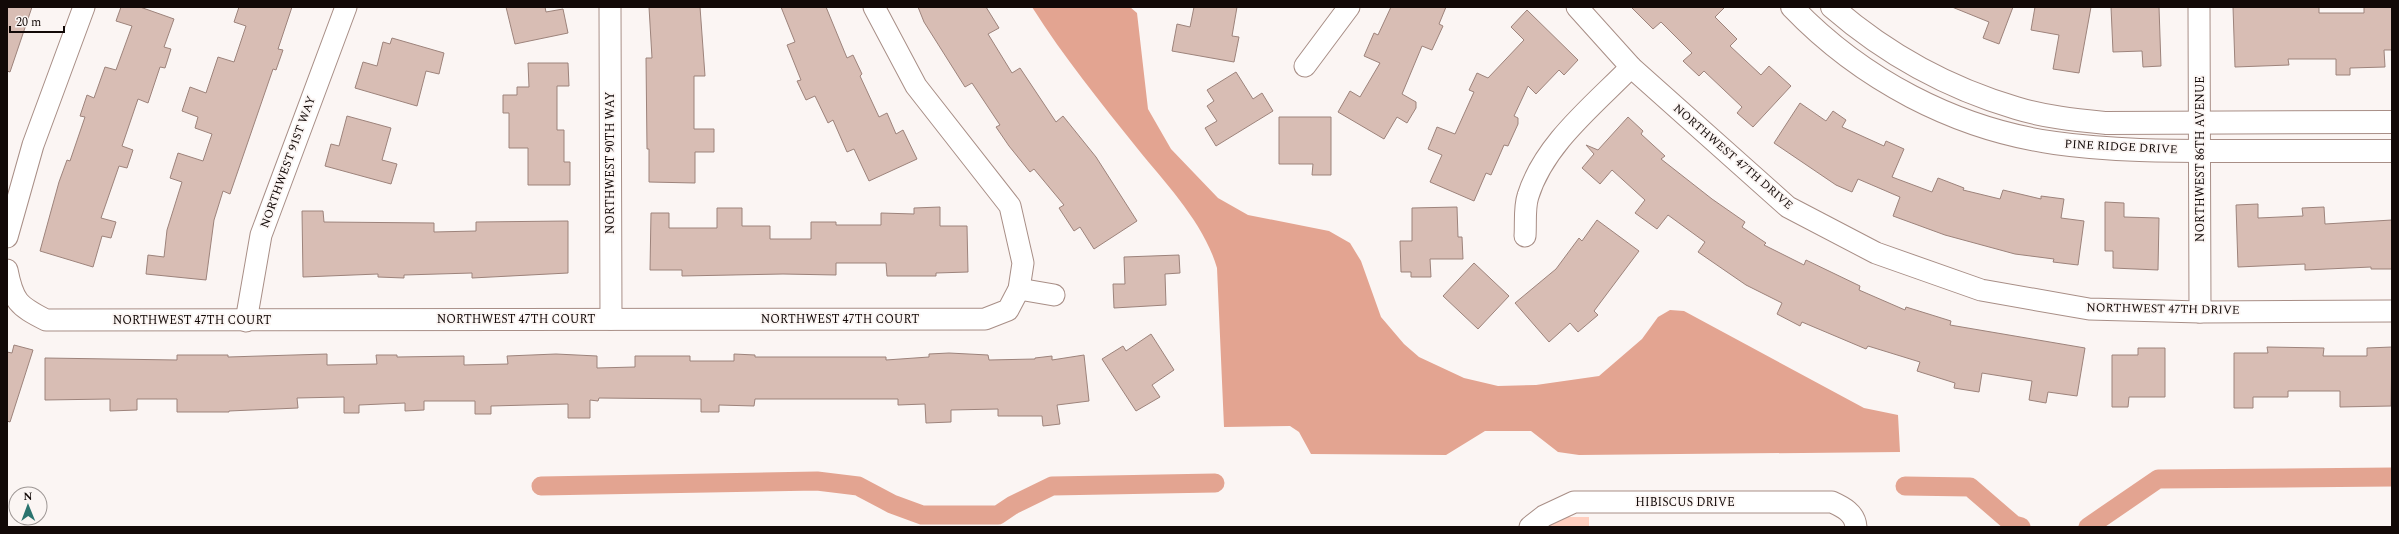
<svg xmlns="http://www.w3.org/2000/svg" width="2399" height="534" viewBox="0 0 2399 534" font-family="Spectral,serif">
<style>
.green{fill:#ffcfc0}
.water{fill:#e3a491}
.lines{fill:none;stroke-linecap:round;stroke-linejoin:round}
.canal{stroke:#e3a491;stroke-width:19}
.building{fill:#d8bdb4;stroke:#9d837b}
.minor-casing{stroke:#a88e86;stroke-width:23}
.tertiary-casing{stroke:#a88e86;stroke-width:24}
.minor{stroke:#fff;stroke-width:21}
.tertiary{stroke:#fff;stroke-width:22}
.labels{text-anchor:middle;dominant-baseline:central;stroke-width:3.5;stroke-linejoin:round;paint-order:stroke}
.street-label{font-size:12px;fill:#120907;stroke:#fbf5f3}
</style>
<rect width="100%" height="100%" fill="#fbf5f3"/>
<polygon class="green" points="1567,517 1589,517 1589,527 1547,527"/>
<path class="water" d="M1032 7H1130L1137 13 1148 109 1171 149 1218 198 1248 215 1329 231 1350 243 1361 261 1381 317 1404 344 1419 357 1464 378 1498 386 1536 385 1599 376 1642 339 1658 317 1670 310 1684 311 1864 408 1898 415 1900 452 1579 455 1558 452 1531 431H1485L1446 455 1311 454 1299 432 1290 426 1224 427 1217 268C1204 223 1166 184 1137 148 1101 103 1063 56 1032 7Z"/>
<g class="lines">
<g class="canal">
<polyline points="541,486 817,481 858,486 892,504 922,515 998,515 1013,505 1052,486 1215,483"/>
<polyline points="1905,486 1970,487 2014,525 2021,527"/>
<polyline points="2088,527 2158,479 2392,477"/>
</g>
</g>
<g class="building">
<polygon points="7,7 32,7 10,72 7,71"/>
<polygon points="121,7 140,7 174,19 164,47 171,49 165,68 160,67 148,103 138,99 122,146 133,150 127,168 119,166 101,218 116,222 111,238 102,236 93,267 40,251 59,182 67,160 70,161 85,117 80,116 87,95 94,98 105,67 116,70 132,26 116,21"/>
<polygon points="239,7 292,7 278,49 283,50 276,70 273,69 230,194 223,191 214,220 206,280 146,274 148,255 164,257 167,230 182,182 170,178 178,153 203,161 212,134 195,128 198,117 182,111 190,87 206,93 218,57 234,62 246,26 234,22"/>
<polygon points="506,7 545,7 546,12 563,9 568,33 515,44"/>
<polygon points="649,7 700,7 705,76 694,76 694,129 714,129 714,152 695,152 695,183 649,182 649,149 647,149 646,58 652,58"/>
<polygon points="781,7 826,7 847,58 853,55 862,74 860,76 879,117 887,113 896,134 903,130 917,159 869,181 854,149 847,152 833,120 828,123 815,96 806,100 797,81 801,80 787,45 795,42"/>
<polygon points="918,7 986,7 999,28 988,34 1012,73 1020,68 1056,122 1063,116 1096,157 1137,221 1094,249 1080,227 1074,231 1059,208 1064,205 1034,169 1030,172 1009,146 996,127 1000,125 972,83 965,87 924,22"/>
<polygon points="1194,7 1237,7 1232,36 1239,37 1234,62 1172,51 1177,24 1190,27"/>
<polygon points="1391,7 1446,7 1439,24 1443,26 1432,50 1422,46 1402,94 1416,102 1416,108 1407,123 1397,117 1384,139 1338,112 1350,91 1360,97 1380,63 1364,56 1374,33 1378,35"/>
<polygon points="1631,7 1725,7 1715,17 1737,39 1730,46 1761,75 1769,66 1791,86 1753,127 1737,113 1742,107 1704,71 1699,76 1683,61 1692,53 1661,22 1653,29"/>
<polygon points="1952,7 2013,7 1999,44 1983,38 1989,22"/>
<polygon points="2035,7 2091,7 2079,73 2053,69 2059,35 2031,30"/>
<polygon points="2111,7 2159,7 2161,66 2143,67 2142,51 2113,52"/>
<polygon points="2233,7 2319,7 2319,13 2364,13 2364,7 2392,7 2392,50 2384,50 2385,67 2350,68 2350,75 2336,75 2336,59 2288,59 2289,65 2235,67"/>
<polygon points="1527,10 1578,60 1564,75 1559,70 1536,94 1528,86 1514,116 1518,118 1518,124 1508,146 1504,145 1491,175 1486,173 1474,201 1430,182 1442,155 1428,149 1437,127 1455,134 1474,92 1469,90 1477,73 1488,78 1524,40 1511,27"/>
<polygon points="392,38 444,53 439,74 426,71 417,106 355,88 363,62 377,66 383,42 390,44"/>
<polygon points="528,63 568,63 569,86 557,86 557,130 564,130 564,162 570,162 570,185 528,185 528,148 509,148 509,113 503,113 503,95 517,95 517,87 529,87"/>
<polygon points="1236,72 1253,99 1262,93 1273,111 1216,146 1205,128 1217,121 1207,106 1214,101 1207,90"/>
<polygon points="1800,103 1826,121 1833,111 1846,120 1842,127 1884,146 1886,141 1904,149 1892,177 1932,192 1938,178 1964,188 1963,190 2000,199 2003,190 2041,199 2041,196 2064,199 2061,218 2084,221 2078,265 2053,262 2054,259 2015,254 1945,235 1893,216 1900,197 1858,179 1852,192 1836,185 1774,143"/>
<polygon points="347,116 391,128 382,160 397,164 391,184 325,166 331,144 339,146"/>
<polygon points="1279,117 1331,117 1331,175 1312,175 1313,164 1279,164"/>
<polygon points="1628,117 1643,131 1641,134 1665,156 1661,159 1712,199 1745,222 1742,227 1766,243 1764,245 1804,265 1806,260 1860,286 1859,290 1905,310 1906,307 1951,321 1950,325 2085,348 2077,396 2048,392 2046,403 2029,400 2032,381 1982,373 1979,392 1954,388 1955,383 1917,371 1920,362 1868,346 1866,349 1802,322 1800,326 1777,314 1782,303 1746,285 1698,252 1705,242 1668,215 1657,229 1635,213 1645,200 1612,170 1600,184 1582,168 1594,154 1586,145 1598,150"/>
<polygon points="2105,202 2124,203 2124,217 2159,218 2158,270 2113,268 2113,251 2105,251"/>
<polygon points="2258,204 2258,218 2303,216 2302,208 2324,207 2325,224 2392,220 2392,269 2371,269 2371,267 2305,270 2305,264 2238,267 2236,205"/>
<polygon points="940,207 940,226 967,226 968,272 936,273 936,276 887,276 886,263 836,263 836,275 783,274 682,276 682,270 650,270 651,213 669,213 669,228 717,228 717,208 742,208 742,226 770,226 770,239 811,239 811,222 836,222 836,225 881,225 881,213 914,214 914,208"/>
<polygon points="1457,207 1458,237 1462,237 1463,259 1430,259 1431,277 1411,277 1411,272 1401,272 1400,241 1412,241 1412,208"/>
<polygon points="302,211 323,211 324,222 434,223 434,232 476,231 476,222 568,221 568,273 472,278 472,273 404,275 404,278 378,277 378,274 303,277"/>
<polygon points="1597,220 1639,251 1594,311 1598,315 1578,332 1570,323 1549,342 1515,303 1556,269 1579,238 1582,241"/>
<polygon points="1179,255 1180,273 1165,274 1166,305 1114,308 1113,284 1125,284 1124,257"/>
<polygon points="1474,263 1509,296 1478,329 1443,296"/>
<polygon points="1151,334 1174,370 1152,385 1160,397 1136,411 1102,359 1123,346 1126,351"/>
<polygon points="14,345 33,350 10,422 7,421 7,352 12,353"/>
<polygon points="2267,347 2324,348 2323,356 2367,356 2367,348 2392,347 2391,406 2340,407 2340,391 2288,391 2288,397 2253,397 2253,408 2234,408 2234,353 2268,353"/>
<polygon points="2138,348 2165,348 2165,397 2129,397 2128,407 2112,407 2112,355 2138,355"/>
<polygon points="949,353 988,355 989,360 1035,359 1035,358 1052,356 1052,360 1084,355 1089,401 1057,405 1060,424 1043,426 1042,416 998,416 998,409 951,410 951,422 926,423 925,404 898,405 898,399 755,399 754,406 719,405 719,412 701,412 701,399 599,398 598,401 590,400 590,418 568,418 568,404 491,406 491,414 475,414 475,401 424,401 424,410 405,411 405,403 359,405 359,413 344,413 344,397 297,398 298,408 229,411 229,412 177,412 177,399 137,399 137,410 110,411 110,399 45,400 45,358 177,360 177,355 228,355 228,357 327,354 327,365 377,364 376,355 397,355 397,357 464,356 464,365 508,364 507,356 556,354 597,356 597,368 635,367 635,356 690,356 690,361 734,361 734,354 755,355 755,357 886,357 886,360 929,357 929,354"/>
</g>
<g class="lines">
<g class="minor-casing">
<g id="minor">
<polyline points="610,7 611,319"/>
<polyline points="1577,7 1631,67 1788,207 1876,253 1981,290 2089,309 2200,312 2392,311"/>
<polyline points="2199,7 2200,312"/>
<polyline points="1305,66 1349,7"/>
<path d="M1525 236C1526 224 1524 208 1528 196 1544 144 1594 105 1631 67"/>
<polyline points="7,237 33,145 84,7"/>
<path d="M7 270C13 301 18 306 46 320L985 319 1008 310 1019 289 1023 263 1010 206 916 86 874 7"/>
<polyline points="1019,289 1054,295"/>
<polyline points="246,321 261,235 346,7"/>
<path d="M1530 527 1544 516 1574 502H1832C1843 507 1855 513 1856 527"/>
</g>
</g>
<g class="tertiary-casing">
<g id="tertiary">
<path d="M1792 7C1861 79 1955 129 2055 143 2111 151 2168 151 2225 151 2281 151 2336 151 2392 151"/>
<path d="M1832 7C1885 53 1948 88 2016 108 2045 117 2076 120 2106 123L2392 122"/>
</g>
</g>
<use href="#minor" class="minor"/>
<use href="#tertiary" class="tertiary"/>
</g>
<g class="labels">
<g class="street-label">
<text transform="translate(2121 147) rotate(3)">PINE RIDGE DRIVE</text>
<text transform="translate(1733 157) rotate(41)">NORTHWEST 47TH DRIVE</text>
<text transform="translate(2200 159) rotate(-90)">NORTHWEST 86TH AVENUE</text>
<text transform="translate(288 162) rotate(-70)">NORTHWEST 91ST WAY</text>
<text transform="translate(610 163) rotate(-90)">NORTHWEST 90TH WAY</text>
<text transform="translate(2163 309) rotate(1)">NORTHWEST 47TH DRIVE</text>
<text x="516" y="319">NORTHWEST 47TH COURT</text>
<text x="840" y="319">NORTHWEST 47TH COURT</text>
<text x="192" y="320">NORTHWEST 47TH COURT</text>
<text x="1685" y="502">HIBISCUS DRIVE</text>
</g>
</g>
<rect width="2399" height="534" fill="none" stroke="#120907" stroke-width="16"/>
<g transform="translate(28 506) rotate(359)"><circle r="19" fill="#fbf5f3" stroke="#9e9795"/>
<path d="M0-3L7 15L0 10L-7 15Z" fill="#2b746f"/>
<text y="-6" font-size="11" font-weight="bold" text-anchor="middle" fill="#120907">N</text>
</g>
<path d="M10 26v6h54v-6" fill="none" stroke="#120907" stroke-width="2"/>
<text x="16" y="26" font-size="12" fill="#120907" stroke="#fbf5f3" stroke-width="3" paint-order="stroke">20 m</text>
</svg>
